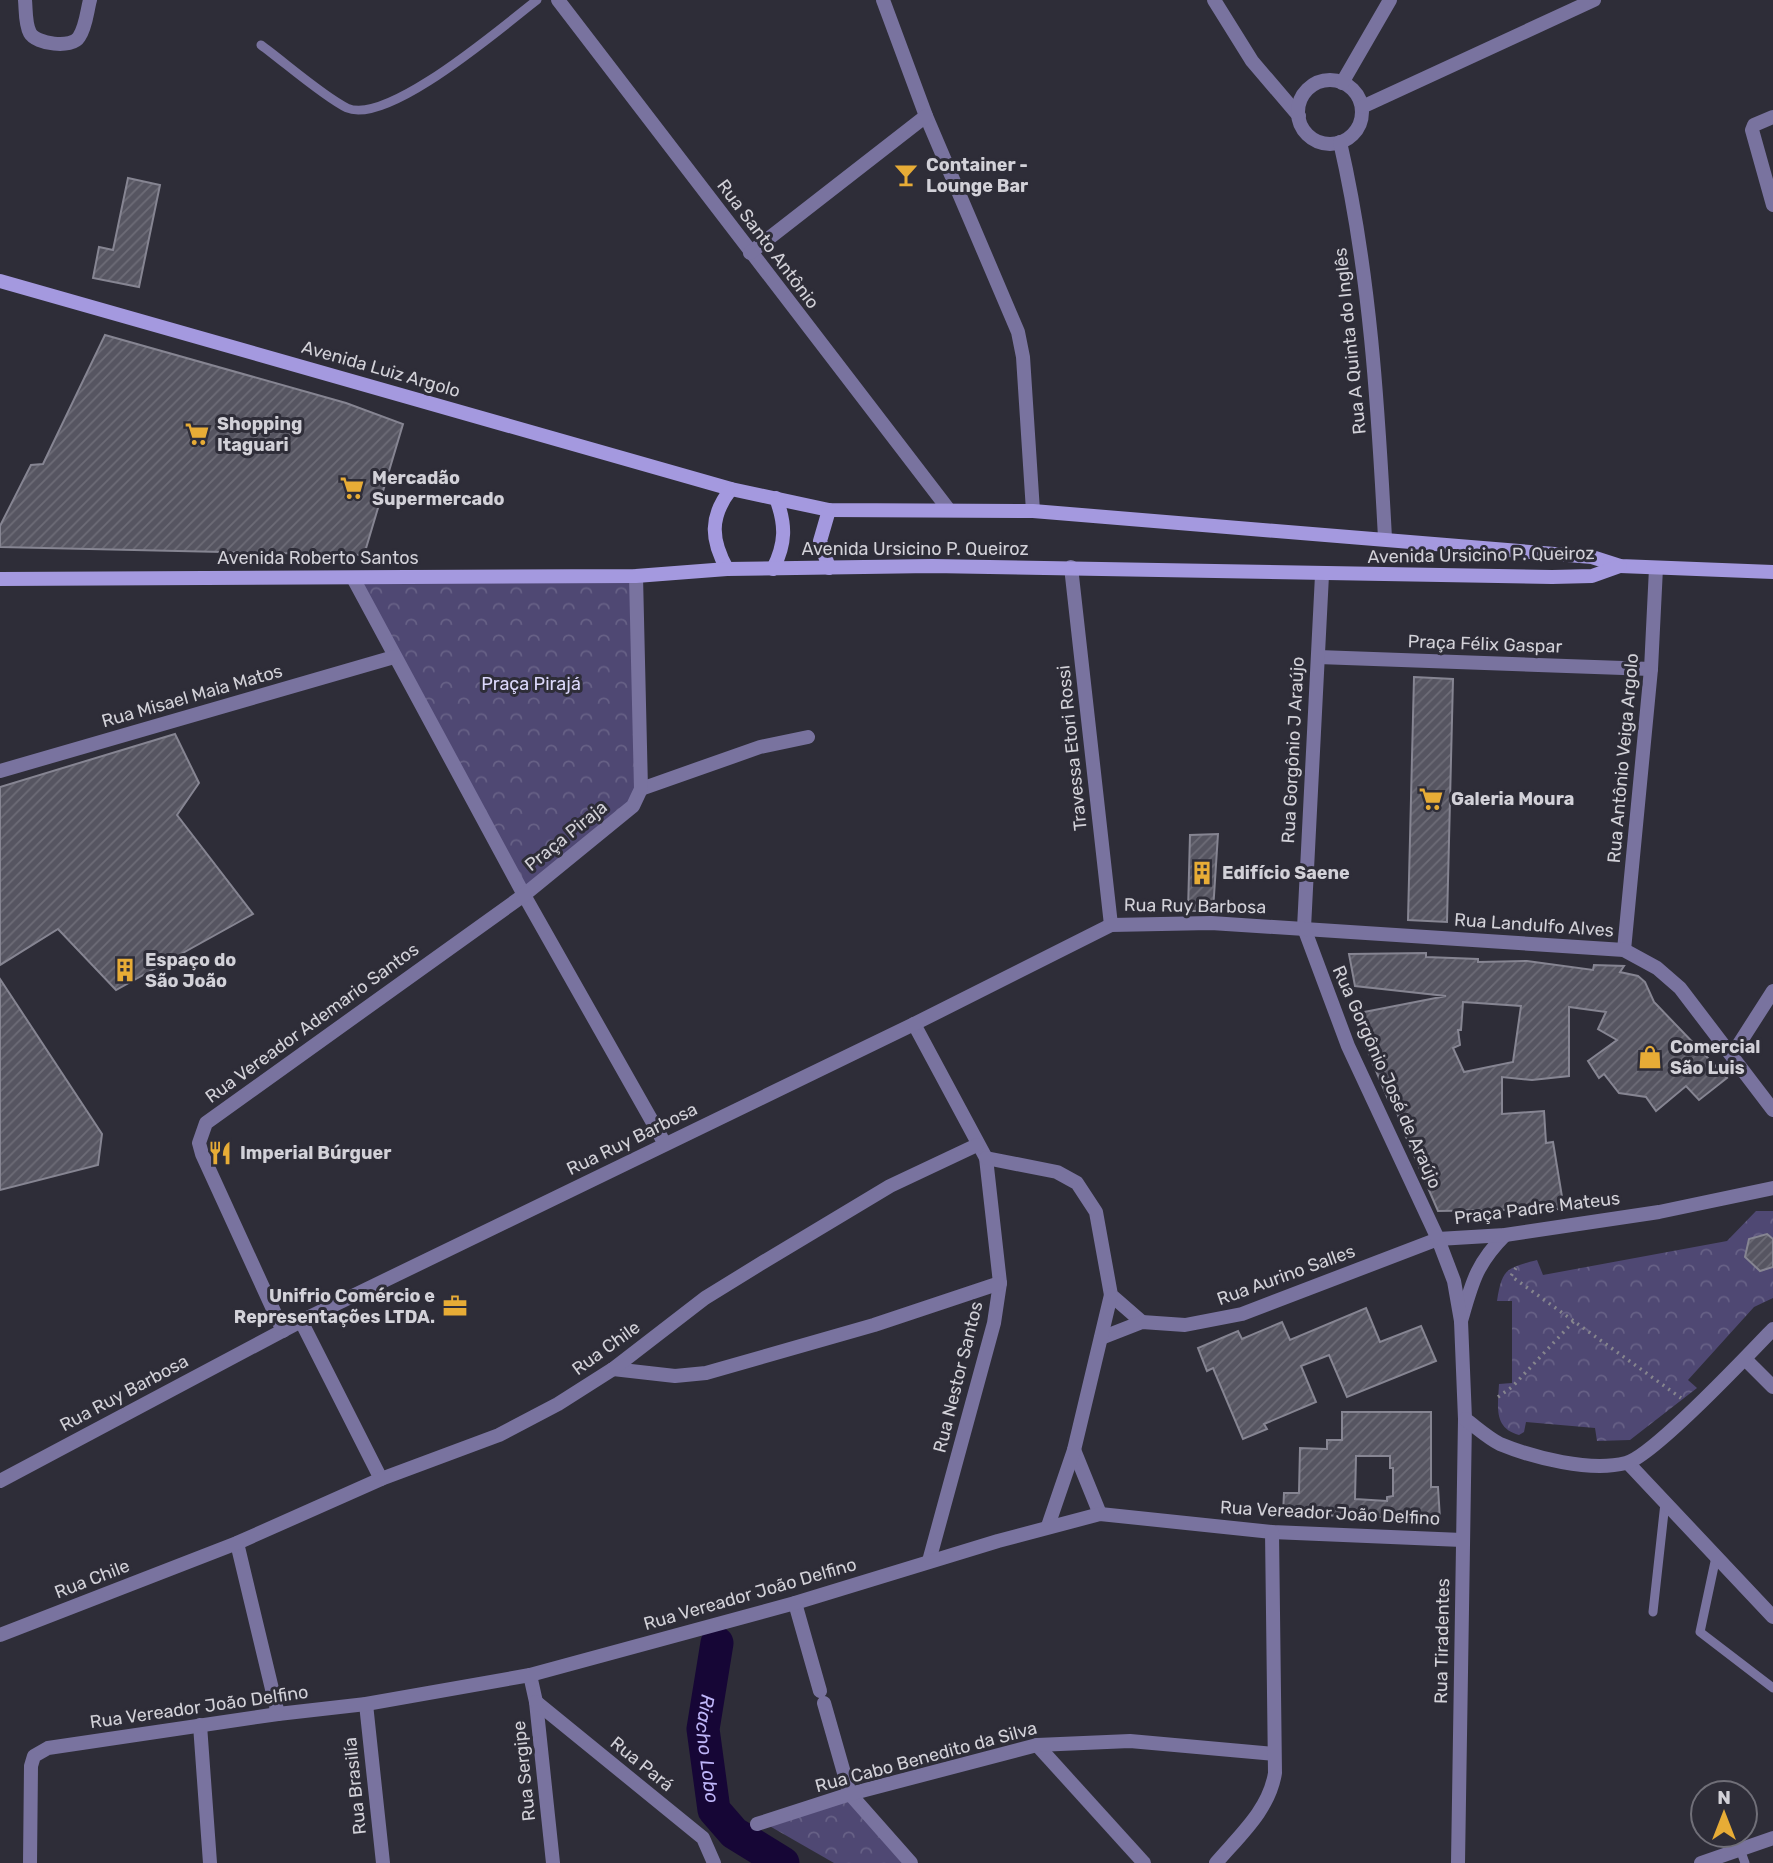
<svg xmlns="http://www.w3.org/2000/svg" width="1773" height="1863" viewBox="0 0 1773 1863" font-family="Rubik,sans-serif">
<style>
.park{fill:url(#park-crowns)}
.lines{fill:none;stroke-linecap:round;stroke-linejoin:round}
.river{stroke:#160636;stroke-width:33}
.building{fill:url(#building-hatch);stroke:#868592;stroke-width:2;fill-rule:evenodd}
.path{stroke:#86858e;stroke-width:3.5;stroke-dasharray:2 5;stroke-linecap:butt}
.service{stroke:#79739f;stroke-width:9}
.minor{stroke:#79739f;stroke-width:14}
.tertiary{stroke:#79739f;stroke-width:14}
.secondary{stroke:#a499df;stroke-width:14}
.labels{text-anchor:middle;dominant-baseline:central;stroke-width:6;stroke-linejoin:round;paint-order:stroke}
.poi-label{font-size:18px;font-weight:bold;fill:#d2d1d8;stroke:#2e2d38;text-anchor:start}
.street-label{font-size:18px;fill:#d2d1d8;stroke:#2e2d38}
.park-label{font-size:18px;fill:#dcd8fb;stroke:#2e2d38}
.water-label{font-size:19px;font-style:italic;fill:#beb5f8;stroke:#2e2d38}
</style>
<defs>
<pattern id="park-crowns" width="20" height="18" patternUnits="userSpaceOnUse" patternTransform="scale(1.75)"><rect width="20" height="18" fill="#4f4873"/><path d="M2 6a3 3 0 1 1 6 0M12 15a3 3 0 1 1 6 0" fill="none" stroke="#676186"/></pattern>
<pattern id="building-hatch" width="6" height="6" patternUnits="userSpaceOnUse" patternTransform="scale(1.75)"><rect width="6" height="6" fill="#565561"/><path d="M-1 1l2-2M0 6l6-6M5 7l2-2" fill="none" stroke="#6d6c77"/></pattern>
</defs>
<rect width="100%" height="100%" fill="#2e2d38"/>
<g class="park">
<polygon points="636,576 641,789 633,806 524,895 353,578"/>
<path d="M1756 1211H1773V1298L1754 1307 1688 1380 1697 1388 1630 1440 1597 1441 1595 1428 1526 1422 1524 1432 1519 1435C1493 1428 1498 1406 1499 1384L1512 1383V1301H1497C1502 1269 1506 1268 1537 1260L1543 1275 1727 1241Z"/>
<polygon points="852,1799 907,1863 834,1863 766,1824"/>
</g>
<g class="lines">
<path class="river" id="s1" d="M717 1643 703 1729 714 1810 734 1833 783 1863"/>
</g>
<g class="building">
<polygon points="128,178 160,185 139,287 93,278 99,247 113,250"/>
<polygon points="105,335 346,403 403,424 364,555 0,547 0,526 31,465 43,464"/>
<polygon points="1414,677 1453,679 1447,922 1408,920"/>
<polygon points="175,734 199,783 177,815 253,914 116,990 58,929 0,965 0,787"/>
<polygon points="1218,834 1213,911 1188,911 1190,835"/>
<path d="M1426 953V957L1478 959V962L1527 961 1593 970 1594 965 1624 966 1620 972 1638 976 1645 982 1654 1002 1727 1078 1699 1100 1686 1086 1656 1111 1646 1097 1619 1093 1604 1074 1599 1078 1588 1061 1617 1040 1598 1029 1606 1012 1569 1007V1076L1532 1080 1502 1077V1114L1544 1111 1546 1143 1553 1142 1564 1209 1438 1211 1403 1130 1392 1098 1388 1099 1357 1026 1364 1023 1359 1013 1446 996 1355 986 1349 954ZM1463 1002 1521 1006 1513 1062 1464 1072 1453 1048 1460 1045 1458 1030H1461Z"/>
<polygon points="0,979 102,1134 98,1165 0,1190"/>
<polygon points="1767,1234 1773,1239 1773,1267 1760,1271 1745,1257 1749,1239"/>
<polygon points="1366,1308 1380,1342 1421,1326 1436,1361 1347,1397 1329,1355 1301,1366 1316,1402 1264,1424 1267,1429 1243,1439 1213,1368 1207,1371 1198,1348 1238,1331 1242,1339 1282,1322 1290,1340"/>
<path d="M1342 1412H1431V1487H1438L1440 1519 1283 1514 1284 1493H1299L1300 1448 1327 1449V1440H1342ZM1356 1456H1390V1468H1393V1496L1387 1497V1501L1355 1499Z"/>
</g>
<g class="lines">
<g class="path">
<polyline points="1516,1268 1511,1276 1681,1398"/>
<polyline points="1498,1397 1512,1387 1574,1321"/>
</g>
<g class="service">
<path d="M261 45C283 61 324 97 347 108 388 126 503 26 537 0"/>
<polyline points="1716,1557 1700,1632 1773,1688"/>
<polyline points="1653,1612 1665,1503"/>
<polyline points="1740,1849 1745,1863"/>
</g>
<g class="minor">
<path d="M25 0C26 10 25 24 30 33 36 44 72 49 79 37 86 27 87 11 90 0"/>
<polyline points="558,0 949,510"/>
<polyline points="883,0 926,116 1018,332 1023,357 1033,511"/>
<polyline points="1214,0 1252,61 1299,116"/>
<circle cx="1330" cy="112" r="32"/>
<polyline points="1342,83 1390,0"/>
<polyline points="1362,107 1594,0"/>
<polyline points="1773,117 1754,125 1752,130 1773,205"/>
<path d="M1340 142C1370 272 1378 406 1385 538"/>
<polyline points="750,253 926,116"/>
<polyline points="1071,567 1111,925"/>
<polyline points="353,578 524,895 665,1144"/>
<polyline points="1318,657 1651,669"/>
<polyline points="0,771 394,657"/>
<polyline points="641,789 760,747 808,737"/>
<polyline points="914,1024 986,1158 1000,1283 994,1323 929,1561"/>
<polyline points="986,1158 1057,1172 1077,1183 1096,1212 1111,1295 1142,1322"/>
<polyline points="301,1321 381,1479"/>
<path d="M1461 1321C1472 1283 1476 1264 1505 1235"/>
<polyline points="283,1331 202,1154 199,1143 206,1123 524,895 633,806 641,789 636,576"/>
<polyline points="1101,1338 1142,1322 1185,1325 1242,1314 1438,1239 1505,1235 1659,1212 1773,1188"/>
<polyline points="1745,1359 1773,1387"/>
<polyline points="613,1369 675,1376 706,1373 874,1325 1000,1283"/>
<polyline points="1074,1450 1100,1514"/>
<polyline points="1628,1463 1773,1617"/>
<polyline points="1048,1526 1074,1450 1111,1295"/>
<polyline points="237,1543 278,1714"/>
<polyline points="795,1603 820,1691"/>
<polyline points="0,1635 237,1543 381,1479 499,1435 558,1404 613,1369 705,1298 765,1261 890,1186 977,1145"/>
<polyline points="530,1675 536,1702 553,1863"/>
<polyline points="536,1702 703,1838 714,1863"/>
<polyline points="824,1703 850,1794 911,1863"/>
<polyline points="366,1704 383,1863"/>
<polyline points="200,1725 210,1863"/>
<polyline points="1037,1745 1144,1863"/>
<polyline points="757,1824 850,1794 1037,1745 1130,1741 1274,1754"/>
<polyline points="30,1863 31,1766 34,1756 48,1748 278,1714 366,1704 530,1675 795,1603 998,1541 1100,1514 1272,1532 1462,1540"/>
<path d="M1216 1863C1240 1835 1269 1810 1275 1773L1272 1532"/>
<polyline points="1701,1863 1773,1838"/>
</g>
<g class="tertiary">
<polyline points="1322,575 1304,928 1348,1046 1438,1239 1454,1281 1461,1321 1465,1419 1458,1863"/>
<polyline points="1624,950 1651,669 1656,568"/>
<polyline points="1732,1055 1773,991"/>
<path d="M1465 1419C1476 1427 1488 1438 1500 1444 1534 1458 1590 1472 1626 1463 1652 1457 1750 1353 1773 1329"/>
<polyline points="0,1481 301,1321 914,1024 1111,925 1211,923 1624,950 1657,968 1680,988 1773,1110"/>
</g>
<g class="secondary">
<polyline points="0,281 731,489 829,510 1033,511 1592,557 1620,566 1773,572"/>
<polyline points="829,568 820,541 829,510"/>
<path d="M727 569C711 540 709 517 731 489"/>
<path d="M773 569C786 543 786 525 776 498"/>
<polyline points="0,579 636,576 727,569 932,566 1552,577 1592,576 1620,566"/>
</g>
</g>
<defs>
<g id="bar-bare" transform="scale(1.89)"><path d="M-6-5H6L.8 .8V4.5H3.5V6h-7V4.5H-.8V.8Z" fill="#e7ac36" stroke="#2e2d38" stroke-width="2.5" paint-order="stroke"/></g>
<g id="supermarket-bare" transform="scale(1.89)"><path d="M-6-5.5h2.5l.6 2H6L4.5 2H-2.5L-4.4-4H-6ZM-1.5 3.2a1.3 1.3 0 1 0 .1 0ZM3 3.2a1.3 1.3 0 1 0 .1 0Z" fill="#e7ac36" stroke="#2e2d38" stroke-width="2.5" paint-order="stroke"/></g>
<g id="building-bare" transform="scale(1.89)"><path d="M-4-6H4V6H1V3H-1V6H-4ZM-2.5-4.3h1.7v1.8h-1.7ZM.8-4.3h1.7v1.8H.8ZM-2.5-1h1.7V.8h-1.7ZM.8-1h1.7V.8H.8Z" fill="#e7ac36" stroke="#2e2d38" stroke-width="2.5" paint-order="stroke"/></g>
<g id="shop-bare" transform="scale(1.89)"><path d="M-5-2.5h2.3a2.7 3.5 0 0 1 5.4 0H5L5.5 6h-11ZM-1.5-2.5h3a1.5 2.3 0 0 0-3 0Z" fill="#e7ac36" stroke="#2e2d38" stroke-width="2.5" paint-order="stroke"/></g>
<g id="restaurant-bare" transform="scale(1.89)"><path d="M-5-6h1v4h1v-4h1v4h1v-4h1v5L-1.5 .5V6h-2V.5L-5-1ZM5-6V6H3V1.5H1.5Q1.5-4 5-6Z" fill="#e7ac36" stroke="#2e2d38" stroke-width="2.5" paint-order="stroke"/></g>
<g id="office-bare" transform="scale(1.89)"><path d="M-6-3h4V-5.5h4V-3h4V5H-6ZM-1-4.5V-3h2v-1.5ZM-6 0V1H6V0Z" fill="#e7ac36" stroke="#2e2d38" stroke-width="2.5" paint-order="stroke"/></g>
</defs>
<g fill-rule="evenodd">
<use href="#bar-bare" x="906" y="175"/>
<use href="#supermarket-bare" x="197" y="434"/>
<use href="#supermarket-bare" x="352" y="488"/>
<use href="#supermarket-bare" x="1431" y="799"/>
<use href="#building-bare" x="1202" y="873"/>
<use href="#building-bare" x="125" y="970"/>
<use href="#shop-bare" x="1650" y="1057"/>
<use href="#restaurant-bare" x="220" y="1153"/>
<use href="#office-bare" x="455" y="1306"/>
</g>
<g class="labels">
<g class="poi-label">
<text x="926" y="165">Container -<tspan x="926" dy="21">Lounge Bar</tspan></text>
<text x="217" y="424">Shopping<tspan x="217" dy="21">Itaguari</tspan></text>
<text x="372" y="478">Mercadão<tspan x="372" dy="21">Supermercado</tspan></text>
<text x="1451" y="799">Galeria Moura</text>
<text x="1222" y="873">Edifício Saene</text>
<text x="145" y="960">Espaço do<tspan x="145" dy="21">São João</tspan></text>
<text x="1670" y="1047">Comercial<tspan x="1670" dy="21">São Luis</tspan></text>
<text x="240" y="1153">Imperial Búrguer</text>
<text x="435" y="1296" text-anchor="end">Unifrio Comércio e<tspan x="435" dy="21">Representações LTDA.</tspan></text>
</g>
<g class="street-label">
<text transform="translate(768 244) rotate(53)">Rua Santo Antônio</text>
<text transform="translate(1350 341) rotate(-96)">Rua A Quinta do Inglês</text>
<text transform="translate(381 369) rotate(16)">Avenida Luiz Argolo</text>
<text x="915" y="549">Avenida Ursicino P. Queiroz</text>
<text transform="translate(1481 555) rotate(-1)">Avenida Ursicino P. Queiroz</text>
<text x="318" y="558">Avenida Roberto Santos</text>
<text transform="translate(1485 644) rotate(2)">Praça Félix Gaspar</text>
<text transform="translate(192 696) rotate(-16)">Rua Misael Maia Matos</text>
<text transform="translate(1072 748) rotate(-96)">Travessa Etori Rossi</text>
<text transform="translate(1293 750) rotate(-87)">Rua Gorgônio J Araújo</text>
<text transform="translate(1623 758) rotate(-85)">Rua Antônio Veiga Argolo</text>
<text transform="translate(566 836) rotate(-39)">Praça Piraja</text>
<text transform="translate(1195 906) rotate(1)">Rua Ruy Barbosa</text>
<text transform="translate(1534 925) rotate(4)">Rua Landulfo Alves</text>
<text transform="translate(312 1023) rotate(-36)">Rua Vereador Ademario Santos</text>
<text transform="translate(1387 1077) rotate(66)">Rua Gorgônio José de Araújo</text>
<text transform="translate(632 1139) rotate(-26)">Rua Ruy Barbosa</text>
<text transform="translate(1537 1208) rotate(-7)">Praça Padre Mateus</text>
<text transform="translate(1286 1275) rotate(-20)">Rua Aurino Salles</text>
<text transform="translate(606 1348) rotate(-36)">Rua Chile</text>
<text transform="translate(958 1377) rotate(-76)">Rua Nestor Santos</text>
<text transform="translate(124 1393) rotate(-28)">Rua Ruy Barbosa</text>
<text transform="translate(1330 1513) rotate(3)">Rua Vereador João Delfino</text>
<text transform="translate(92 1579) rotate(-21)">Rua Chile</text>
<text transform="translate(750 1594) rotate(-16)">Rua Vereador João Delfino</text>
<text transform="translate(1442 1641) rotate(-89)">Rua Tiradentes</text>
<text transform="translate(199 1707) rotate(-8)">Rua Vereador João Delfino</text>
<text transform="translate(926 1757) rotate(-15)">Rua Cabo Benedito da Silva</text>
<text transform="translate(642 1764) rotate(39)">Rua Pará</text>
<text transform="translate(524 1771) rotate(-96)">Rua Sergipe</text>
<text transform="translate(355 1786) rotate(-96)">Rua Brasilía</text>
</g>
<g class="park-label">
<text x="531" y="684">Praça Pirajá</text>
</g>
<g class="water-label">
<text stroke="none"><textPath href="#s1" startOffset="107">Riacho Lobo</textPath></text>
</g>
</g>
<g transform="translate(1724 1814)"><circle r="33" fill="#2e2d38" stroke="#706f78" stroke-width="2"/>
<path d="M0-5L12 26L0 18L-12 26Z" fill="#e7ac36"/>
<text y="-10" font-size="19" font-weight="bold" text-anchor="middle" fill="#d2d1d8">N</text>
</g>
</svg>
